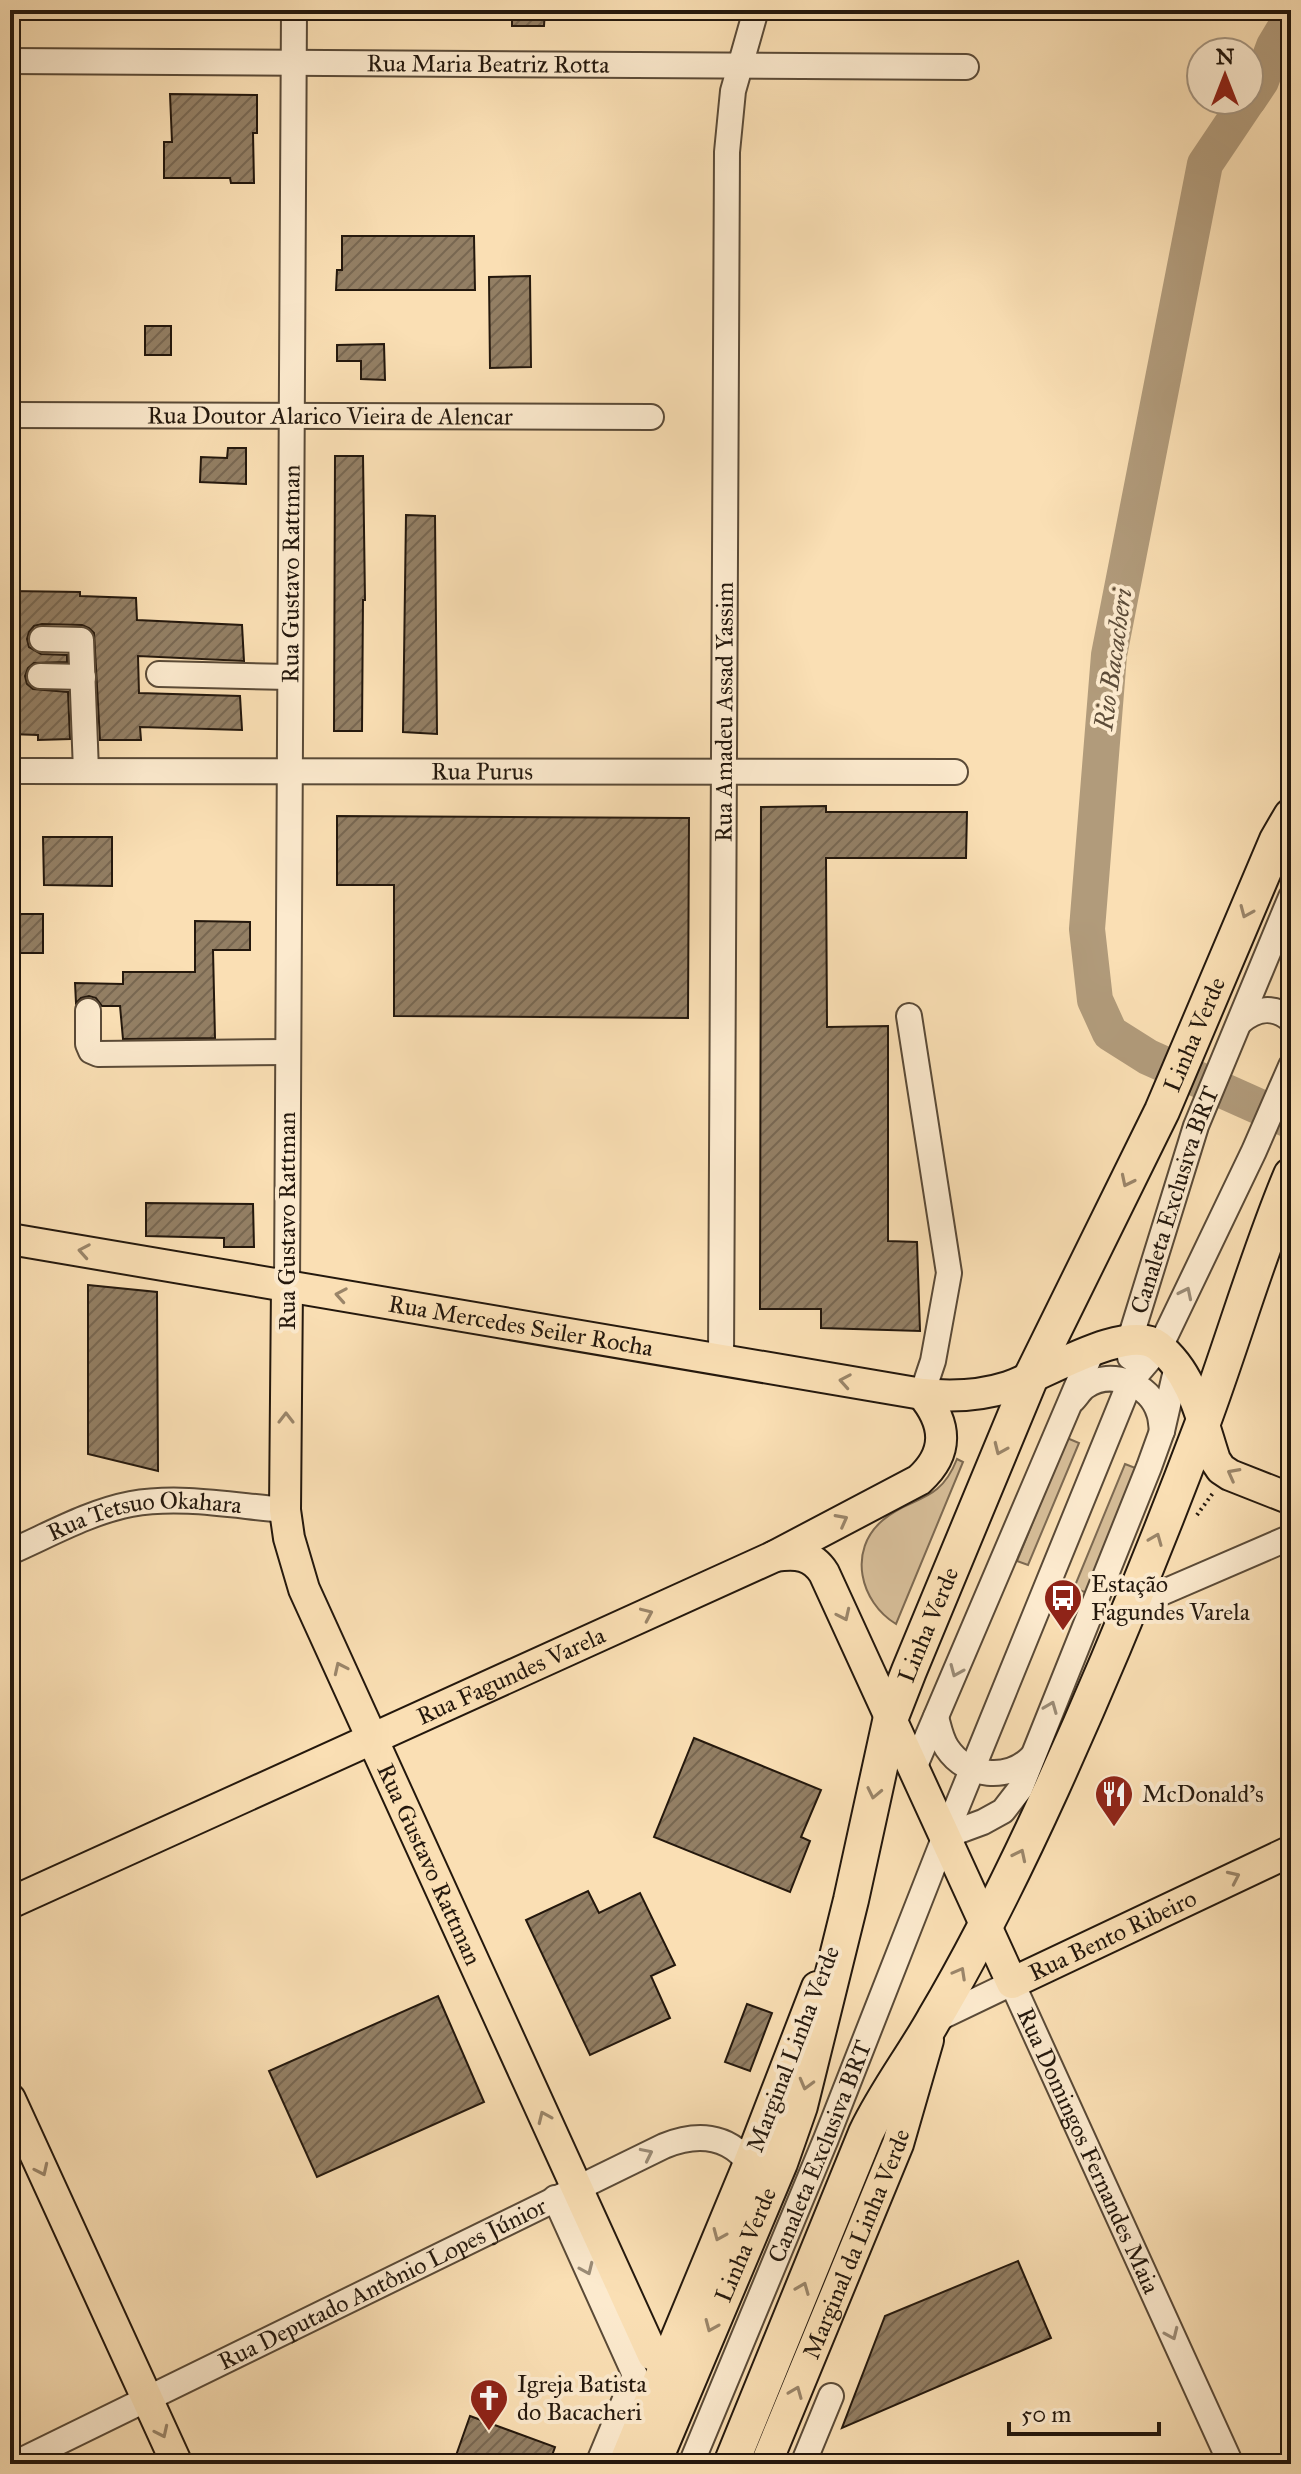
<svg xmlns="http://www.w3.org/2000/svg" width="1301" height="2474" viewBox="0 0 1301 2474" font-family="'IM FELL Great Primer',serif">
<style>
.green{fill:#d6bd98;stroke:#7d6a52;stroke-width:2}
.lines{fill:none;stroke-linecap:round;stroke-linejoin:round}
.river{stroke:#b19b7b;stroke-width:36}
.building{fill:url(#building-hatch);stroke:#24180d;stroke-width:2}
.minor-casing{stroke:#5a4a37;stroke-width:28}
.major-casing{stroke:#24180d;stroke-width:34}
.highway-casing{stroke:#24180d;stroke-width:38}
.path{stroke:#24180d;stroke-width:4;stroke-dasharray:2 4;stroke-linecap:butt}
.minor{stroke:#fceace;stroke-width:24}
.major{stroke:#fadfb4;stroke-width:30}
.highway{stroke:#fadfb4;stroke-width:34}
.oneway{stroke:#9a8569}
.oneway2{stroke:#9b8c77}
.labels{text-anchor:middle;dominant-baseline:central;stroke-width:8;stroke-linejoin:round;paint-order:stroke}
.street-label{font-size:24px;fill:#24180d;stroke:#fceace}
.poi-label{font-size:24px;fill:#24180d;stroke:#fceace;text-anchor:start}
.water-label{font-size:26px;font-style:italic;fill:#5c4c39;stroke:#fceace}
</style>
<defs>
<pattern id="building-hatch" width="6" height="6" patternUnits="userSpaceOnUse" patternTransform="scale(2)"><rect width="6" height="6" fill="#937f64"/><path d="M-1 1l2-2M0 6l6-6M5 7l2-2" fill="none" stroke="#786751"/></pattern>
</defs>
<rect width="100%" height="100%" fill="#fadfb4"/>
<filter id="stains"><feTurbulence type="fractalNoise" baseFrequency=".0025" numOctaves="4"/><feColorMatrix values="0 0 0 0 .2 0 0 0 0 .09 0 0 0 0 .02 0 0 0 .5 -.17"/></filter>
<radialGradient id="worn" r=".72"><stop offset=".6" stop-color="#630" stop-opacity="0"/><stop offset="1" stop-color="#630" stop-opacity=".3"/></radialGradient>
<g class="green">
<polygon points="1067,1438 1079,1443 1028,1565 1017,1561"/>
<path d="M957 1459 963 1462 896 1624C860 1602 847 1550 883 1520 912 1495 939 1505 957 1459Z"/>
<polygon points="1125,1464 1138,1469 1087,1593 1074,1588"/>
</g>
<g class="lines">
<g class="river">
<polyline points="1249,99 1261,81 1274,46 1291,18"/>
<polyline points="1248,100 1205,164 1109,655 1087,929 1095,1000 1110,1033 1148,1057 1291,1121"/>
</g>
</g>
<g class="building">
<polygon points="512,10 545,10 544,26 512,26"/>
<polygon points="170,94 257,95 257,133 253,133 254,183 231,183 230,178 164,178 164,142 172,142"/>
<polygon points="342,236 474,236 475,290 336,290 337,270 342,270"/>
<polygon points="530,276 531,367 490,368 489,277"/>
<rect x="145" y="326" width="26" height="29"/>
<polygon points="384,344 385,380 361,379 361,361 337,361 337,345"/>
<polygon points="228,448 246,448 246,484 200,482 201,457 227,458"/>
<polygon points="335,456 363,456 365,600 363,600 362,731 334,731"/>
<polygon points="406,515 435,516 437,734 403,732"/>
<polygon points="10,591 80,592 80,596 136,598 137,620 242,625 244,661 138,656 139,693 240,696 242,730 140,727 141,740 100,740 94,633 89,628 82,625 42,624 34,626 29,632 27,639 29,647 41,654 67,655 67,662 34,663 28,668 25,676 27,684 33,689 68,692 70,739 38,740 38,735 10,734"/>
<polygon points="826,806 826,812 967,812 966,858 826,858 827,1027 888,1026 888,1241 917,1242 920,1331 821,1328 821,1309 760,1309 761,807"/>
<polygon points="337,816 689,818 688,1018 394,1016 394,885 337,885"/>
<polygon points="43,837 112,837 112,886 44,885"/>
<polygon points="15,914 43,914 43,953 16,953"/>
<polygon points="195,921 250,922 250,950 213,950 215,1038 123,1039 120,1006 102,1006 96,998 89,996 81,998 76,1003 75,983 123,984 123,972 195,972"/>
<polygon points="146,1203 253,1204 254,1247 224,1247 224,1238 146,1236"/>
<polygon points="88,1285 157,1292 158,1471 88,1454"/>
<polygon points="694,1738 821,1790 801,1837 810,1841 790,1892 654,1837"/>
<polygon points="588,1891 599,1913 640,1893 675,1965 651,1976 670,2018 590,2055 526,1920"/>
<polygon points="438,1996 484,2102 317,2177 269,2071"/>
<polygon points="747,2004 772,2013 750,2071 725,2062"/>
<polygon points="1018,2261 1051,2338 842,2428 885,2316"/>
<polygon points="470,2416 555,2447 549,2464 453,2464"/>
</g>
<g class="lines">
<g class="minor-casing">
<g id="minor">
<path id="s1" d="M10 61 966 67"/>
<path id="s2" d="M10 415 651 417"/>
<polyline points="42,639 81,640 86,771"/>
<polyline points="159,674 290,677"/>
<polyline points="40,676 83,677"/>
<path id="s3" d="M10 771 955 772"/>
<polyline points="88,1011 88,1044 91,1051 98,1054 288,1052"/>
<polyline points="909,1016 949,1273 933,1361 922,1394"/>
<path d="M1240 1022C1256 1008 1274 1005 1291 1020"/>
<path id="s4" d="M287 1286 294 10"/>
<path id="s5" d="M1130 1357V1339L1196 1126 1291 897"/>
<path id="s6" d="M721 1360 727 152 733 91 756 10"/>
<path d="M1073 1400C1077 1396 1081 1389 1086 1386 1111 1369 1150 1384 1159 1413 1161 1418 1161 1425 1162 1431"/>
<path id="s7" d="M10 1552C49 1535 89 1512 131 1504 181 1495 235 1506 285 1510"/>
<polyline points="1129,1607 1291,1537"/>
<path d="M936 1717C939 1728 941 1739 947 1748 967 1778 1008 1781 1032 1757"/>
<polyline points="914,1768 1092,1351"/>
<polyline points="945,1836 983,1822 1003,1811 1020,1789 1149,1467 1162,1431 1177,1366"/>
<path id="s8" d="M933 2021 1012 1983 1231 2464"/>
<polyline points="555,2198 635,2375 598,2464"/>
<path id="s9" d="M14 2464 664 2146C696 2133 727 2134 749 2163"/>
<path id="s10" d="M691 2464 826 2139 945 1836 1130 1382 1160 1347 1254 1151 1291 1066"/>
<polyline points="803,2464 831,2396"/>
</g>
</g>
<g class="major-casing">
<g id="major">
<path id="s11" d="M10 1239 922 1394C951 1397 980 1396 1008 1387 1042 1376 1127 1322 1158 1346 1193 1373 1202 1421 1215 1460L1221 1469 1230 1475 1291 1499"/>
<path id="s12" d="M287 1286 285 1510 289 1538 304 1589 653 2355"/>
<path id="s13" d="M775 1556C796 1553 812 1554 824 1573L1012 1983 1291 1851"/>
<path id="s14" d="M10 1903 773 1557 919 1480C949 1453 947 1424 922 1394"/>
<polyline points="10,2099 177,2464"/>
<polyline points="624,2464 749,2163 817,1987"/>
<path id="s15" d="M766 2464 898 2144 928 2040"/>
</g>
</g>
<g class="highway-casing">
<g id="highway">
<path id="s16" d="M653 2464 780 2163 800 2106 851 1900 891 1717 909 1671 1031 1377 1162 1111 1277 840 1291 816"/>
<path d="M731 2464 866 2133C885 2093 912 2058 934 2019 978 1945 1016 1867 1052 1788 1106 1669 1156 1547 1202 1425 1233 1342 1257 1256 1291 1175"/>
</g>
</g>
<polyline class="path" points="1197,1515 1213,1493"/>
<use href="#minor" class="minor"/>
<use href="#major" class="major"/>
<use href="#highway" class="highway"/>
</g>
<defs><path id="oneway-chevron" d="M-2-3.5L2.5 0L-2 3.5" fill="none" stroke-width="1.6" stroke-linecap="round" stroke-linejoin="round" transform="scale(2)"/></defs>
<g class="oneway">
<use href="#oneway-chevron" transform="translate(1246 912) rotate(113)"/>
<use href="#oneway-chevron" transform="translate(1127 1181) rotate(116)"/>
<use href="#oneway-chevron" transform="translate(84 1251) rotate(-170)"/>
<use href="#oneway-chevron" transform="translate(341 1295) rotate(-170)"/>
<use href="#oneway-chevron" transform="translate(845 1381) rotate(-170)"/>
<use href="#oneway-chevron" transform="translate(286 1418) rotate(-90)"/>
<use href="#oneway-chevron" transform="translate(1000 1449) rotate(114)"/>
<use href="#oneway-chevron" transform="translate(1233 1474) rotate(-152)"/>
<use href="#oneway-chevron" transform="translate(842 1520) rotate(-28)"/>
<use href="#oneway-chevron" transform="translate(1156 1539) rotate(-68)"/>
<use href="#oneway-chevron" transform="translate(647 1614) rotate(-24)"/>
<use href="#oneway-chevron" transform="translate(844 1615) rotate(65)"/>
<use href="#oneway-chevron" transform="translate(340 1668) rotate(-115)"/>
<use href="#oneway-chevron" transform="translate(874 1793) rotate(102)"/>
<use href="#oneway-chevron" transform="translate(1020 1855) rotate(-64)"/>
<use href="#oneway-chevron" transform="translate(1234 1877) rotate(-25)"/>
<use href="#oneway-chevron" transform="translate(960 1973) rotate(-61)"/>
<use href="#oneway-chevron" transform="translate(806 2084) rotate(105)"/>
<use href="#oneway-chevron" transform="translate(544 2117) rotate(-114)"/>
<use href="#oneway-chevron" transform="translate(42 2170) rotate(65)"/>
<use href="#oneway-chevron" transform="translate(719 2235) rotate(113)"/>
<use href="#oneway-chevron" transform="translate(803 2288) rotate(-68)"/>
<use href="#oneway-chevron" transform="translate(711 2326) rotate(113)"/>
<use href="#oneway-chevron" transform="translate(796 2392) rotate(-68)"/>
<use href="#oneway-chevron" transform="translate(162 2432) rotate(65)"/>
</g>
<g class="oneway2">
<use href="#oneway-chevron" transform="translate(1186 1293) rotate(-64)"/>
<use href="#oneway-chevron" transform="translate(956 1671) rotate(113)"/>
<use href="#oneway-chevron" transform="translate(1051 1707) rotate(-68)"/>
<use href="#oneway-chevron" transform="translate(647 2154) rotate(-26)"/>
<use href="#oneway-chevron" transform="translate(587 2269) rotate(66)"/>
<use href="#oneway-chevron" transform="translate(1172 2334) rotate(66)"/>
</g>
<defs>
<g id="bus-pin" transform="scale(2)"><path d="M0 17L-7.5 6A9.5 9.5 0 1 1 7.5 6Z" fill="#8f2418" stroke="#fceace"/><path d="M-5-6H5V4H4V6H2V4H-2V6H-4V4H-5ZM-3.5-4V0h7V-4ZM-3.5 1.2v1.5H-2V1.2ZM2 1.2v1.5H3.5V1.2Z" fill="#fff"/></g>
<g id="restaurant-pin" transform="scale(2)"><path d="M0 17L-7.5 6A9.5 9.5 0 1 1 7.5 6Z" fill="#8f2418" stroke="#fceace"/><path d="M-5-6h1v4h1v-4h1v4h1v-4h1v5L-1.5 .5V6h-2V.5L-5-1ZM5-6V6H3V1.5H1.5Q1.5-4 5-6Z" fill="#fff"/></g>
<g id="church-pin" transform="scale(2)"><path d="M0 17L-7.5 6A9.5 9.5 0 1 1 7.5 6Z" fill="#8f2418" stroke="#fceace"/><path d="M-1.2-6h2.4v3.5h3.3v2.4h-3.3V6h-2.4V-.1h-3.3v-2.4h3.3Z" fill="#fff"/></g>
</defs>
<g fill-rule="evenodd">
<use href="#bus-pin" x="1063" y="1598"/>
<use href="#restaurant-pin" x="1114" y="1794"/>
<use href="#church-pin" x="489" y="2398"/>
</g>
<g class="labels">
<g class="street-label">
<text stroke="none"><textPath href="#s1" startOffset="478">Rua Maria Beatriz Rotta</textPath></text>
<text stroke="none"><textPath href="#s2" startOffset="320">Rua Doutor Alarico Vieira de Alencar</textPath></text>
<text stroke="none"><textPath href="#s4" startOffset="712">Rua Gustavo Rattman</textPath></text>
<text stroke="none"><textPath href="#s6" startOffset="648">Rua Amadeu Assad Yassim</textPath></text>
<text stroke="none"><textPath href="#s3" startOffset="472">Rua Purus</textPath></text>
<text stroke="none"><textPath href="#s16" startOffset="1534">Linha Verde</textPath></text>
<text stroke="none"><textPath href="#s5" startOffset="164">Canaleta Exclusiva BRT</textPath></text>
<text transform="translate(287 1221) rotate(-90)">Rua Gustavo Rattman</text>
<text stroke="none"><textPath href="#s11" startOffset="518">Rua Mercedes Seiler Rocha</textPath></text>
<text stroke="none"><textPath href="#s7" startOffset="142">Rua Tetsuo Okahara</textPath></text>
<text stroke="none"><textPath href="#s16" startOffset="886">Linha Verde</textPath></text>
<text stroke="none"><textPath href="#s14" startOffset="550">Rua Fagundes Varela</textPath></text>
<text stroke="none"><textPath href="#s12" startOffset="608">Rua Gustavo Rattman</textPath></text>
<text stroke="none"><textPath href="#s13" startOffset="618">Rua Bento Ribeiro</textPath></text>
<text transform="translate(793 2049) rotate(-69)">Marginal Linha Verde</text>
<text stroke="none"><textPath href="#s8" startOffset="272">Rua Domingos Fernandes Maia</textPath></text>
<text stroke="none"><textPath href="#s10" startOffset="338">Canaleta Exclusiva BRT</textPath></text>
<text stroke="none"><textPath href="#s16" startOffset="238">Linha Verde</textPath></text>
<text stroke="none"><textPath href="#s15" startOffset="238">Marginal da Linha Verde</textPath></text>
<text stroke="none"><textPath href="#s9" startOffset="410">Rua Deputado Antônio Lopes Júnior</textPath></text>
</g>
<g class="poi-label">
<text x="1091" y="1584">Estação<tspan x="1091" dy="28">Fagundes Varela</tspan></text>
<text x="1142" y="1794">McDonald's</text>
<text x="517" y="2384">Igreja Batista<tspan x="517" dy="28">do Bacacheri</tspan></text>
</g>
<g class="water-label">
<text transform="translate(1113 659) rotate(-82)">Rio Bacacheri</text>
</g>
</g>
<rect width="1301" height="2474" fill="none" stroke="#fadfb4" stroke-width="40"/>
<rect x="12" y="12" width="1277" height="2450" fill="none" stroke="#24180d" stroke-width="4"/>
<rect x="20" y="20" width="1261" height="2434" fill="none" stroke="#24180d" stroke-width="2"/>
<g transform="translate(1225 76)"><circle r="38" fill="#fceace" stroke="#a69681" stroke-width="2"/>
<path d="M0-6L14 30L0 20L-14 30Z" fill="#8f2418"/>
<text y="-12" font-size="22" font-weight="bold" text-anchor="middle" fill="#24180d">N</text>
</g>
<path d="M1009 2422v12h150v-12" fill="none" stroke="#24180d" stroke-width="4"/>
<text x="1021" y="2422" font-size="24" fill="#24180d" stroke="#fceace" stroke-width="6" paint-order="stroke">50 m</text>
<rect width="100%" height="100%" filter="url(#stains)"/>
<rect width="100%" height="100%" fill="url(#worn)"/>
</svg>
